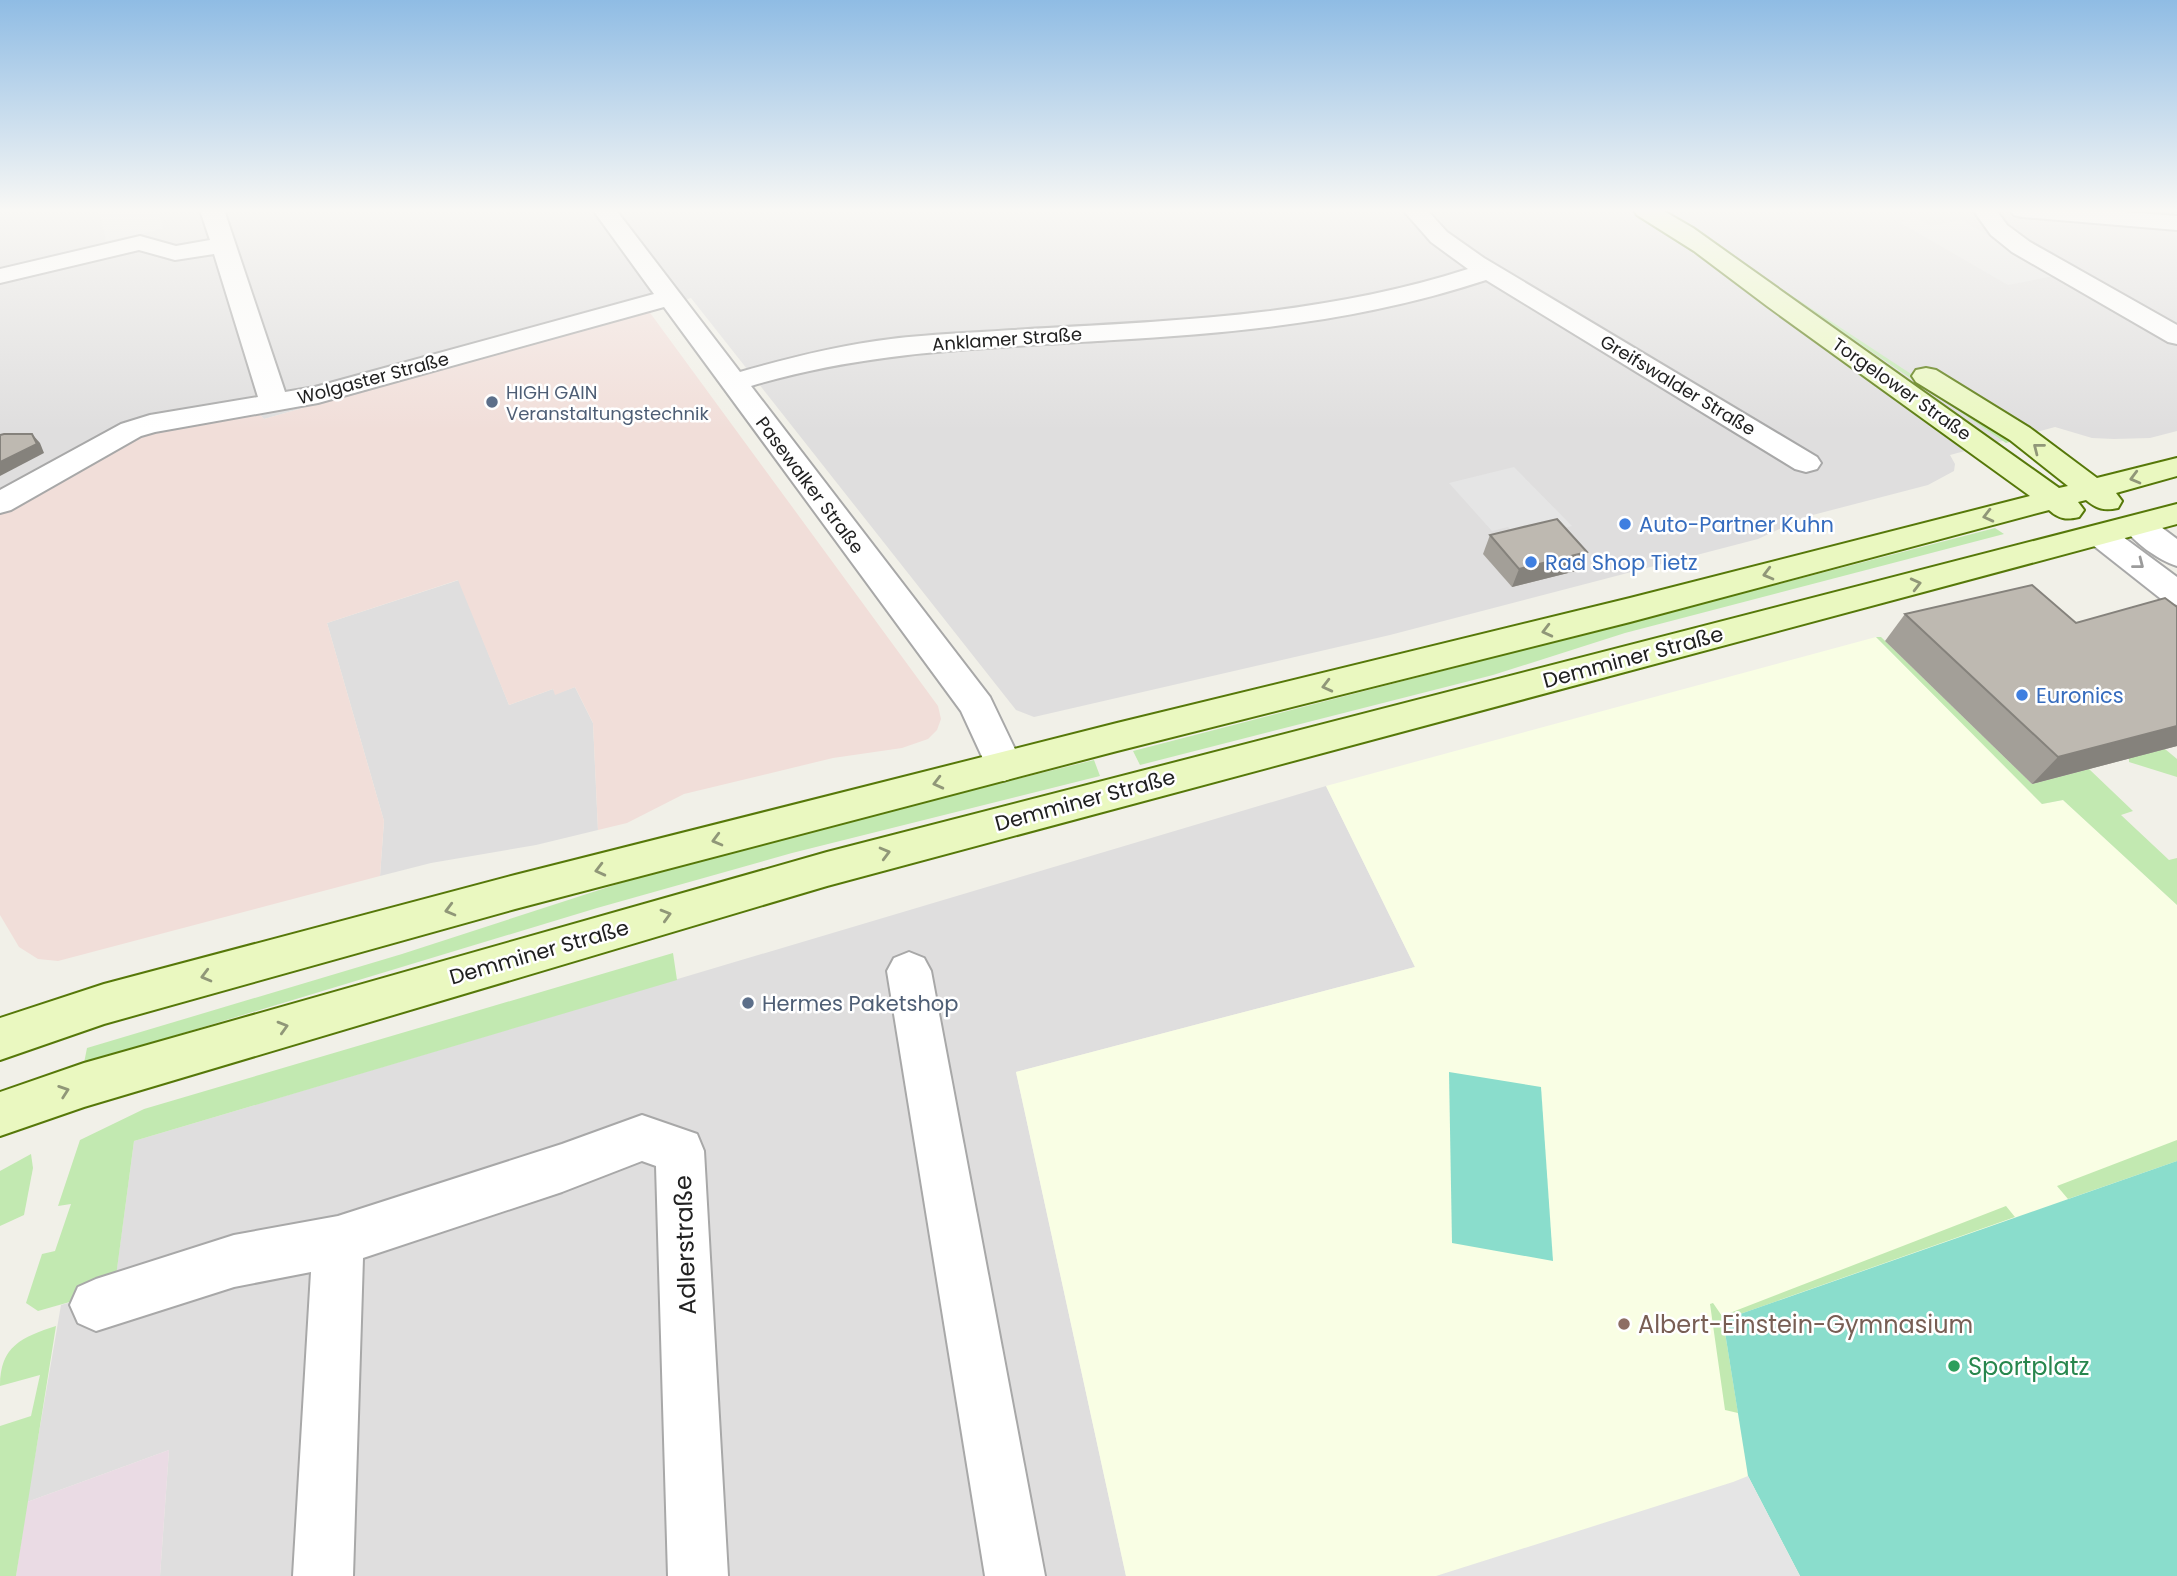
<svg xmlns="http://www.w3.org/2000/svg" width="2177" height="1576" viewBox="0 0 2177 1576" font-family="Poppins,sans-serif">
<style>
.residential{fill:#dfdede}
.commercial{fill:#f1ded9}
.industrial{fill:#eadbe4}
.education{fill:#f9fee4}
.grass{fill:#c2e9b1}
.pitch{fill:#8addcc}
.parking{fill:#e5e5e5}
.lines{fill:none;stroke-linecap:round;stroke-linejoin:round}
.minor-casing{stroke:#a8a8a8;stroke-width:4}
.secondary-casing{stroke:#567809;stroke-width:4}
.minor{fill:#fff;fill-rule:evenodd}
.secondary{fill:#eaf8c0;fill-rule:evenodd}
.wall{fill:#a39f98}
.shaded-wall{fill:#85827c}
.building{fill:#beb9b1;stroke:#85827c;stroke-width:2}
.oneway{stroke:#909778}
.oneway2{stroke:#9b9b9b}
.service-dot{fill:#5c6f8a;stroke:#fff;stroke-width:2.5}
.shop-dot{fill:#3f7fe0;stroke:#fff;stroke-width:2.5}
.education-dot{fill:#8d6e63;stroke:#fff;stroke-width:2.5}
.leisure-dot{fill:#2e9e5b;stroke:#fff;stroke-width:2.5}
.labels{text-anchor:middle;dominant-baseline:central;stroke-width:5;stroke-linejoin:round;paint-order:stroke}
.far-street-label{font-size:18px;fill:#212121;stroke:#fff}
.far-service-label{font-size:18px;fill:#4e5e75;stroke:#fff;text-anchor:start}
.shop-label{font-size:21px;fill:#366cbe;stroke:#fff;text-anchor:start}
.street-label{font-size:21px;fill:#212121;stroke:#fff}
.service-label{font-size:21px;fill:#4e5e75;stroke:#fff;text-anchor:start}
.near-street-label{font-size:24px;fill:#212121;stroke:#fff}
.near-education-label{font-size:24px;fill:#785e54;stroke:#fff;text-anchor:start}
.near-leisure-label{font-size:24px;fill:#27864d;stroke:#fff;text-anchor:start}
</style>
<rect width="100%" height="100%" fill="#f1f0e8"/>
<g class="residential">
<polygon points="0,210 2177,210 2177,431 2150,438 2114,439 2092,438 2055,427 1950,455 1955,464 1954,471 1928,485 1805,517 1758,539 1390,635 1034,717 1016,710 691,298 264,419 259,414 148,431 0,510"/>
<polygon points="459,580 509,705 553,689 556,694 575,687 593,723 598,830 536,845 431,863 380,876 384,821 327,623"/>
<polygon points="1326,786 1415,967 1016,1072 1126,1576 160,1576 169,1450 27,1502 61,1305 105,1292 115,1283 134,1141"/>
</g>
<polygon class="commercial" points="648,310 938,706 941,719 937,730 928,739 902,748 833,758 684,794 627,823 598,830 593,723 575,687 555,695 553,689 509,705 458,580 327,623 384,821 380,876 58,961 38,959 19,947 0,915 0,510 148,431 259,414 264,419"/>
<polygon class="industrial" points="169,1450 160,1576 16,1576 27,1502"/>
<polygon class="education" points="1876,637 2042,804 2063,800 2177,905 2177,1576 1126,1576 1016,1072 1415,967 1326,786"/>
<g class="grass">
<polygon points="1695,232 2013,441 2006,443 1810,310 1737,264"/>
<polygon points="1995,528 2004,534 1625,633 1493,675 1140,765 1133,751"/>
<polygon points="1876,637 1881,637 2032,784 2089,769 2133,811 2121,815 2169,860 2177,858 2177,905 2063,800 2042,804"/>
<polygon points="2165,749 2177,759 2177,777 2129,762 2129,758"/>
<polygon points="1094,760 1100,776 792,853 597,908 84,1063 87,1048 402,954 630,880 789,835"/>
<polygon points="673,953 677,980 134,1141 115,1284 105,1292 38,1311 26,1303 42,1254 55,1251 71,1204 58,1206 80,1140 144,1109"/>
<polygon points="2177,1140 2177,1161 2068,1199 2057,1186"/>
<polygon points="31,1154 33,1168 24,1215 0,1226 0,1171"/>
<polygon points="2006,1206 2015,1217 1723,1320 1738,1413 1725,1410 1710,1304 1713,1303 1722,1316"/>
<path d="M56 1326 16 1576H0V1426L31 1416 40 1375 0 1386C0 1346 22 1337 56 1326Z"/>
</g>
<g class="pitch">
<polygon points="1449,1072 1541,1087 1553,1261 1452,1243"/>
<polygon points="2177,1161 2177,1576 1800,1576 1748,1476 1723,1320"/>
</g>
<g class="parking">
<polygon points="99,210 159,210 163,229 106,241"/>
<polygon points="1916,218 1931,226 1961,220 2059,275 2008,285 1899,222"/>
<polygon points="1514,467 1572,526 1520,539 1508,527 1492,531 1449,483"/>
<polygon points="1748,1476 1800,1576 1436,1576 1733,1482"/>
</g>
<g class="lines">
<g class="minor-casing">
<g id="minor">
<path d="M200 210H224L285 392 315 387 654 294 593 210H616L740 372C789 358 840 345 891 339 931 334 972 333 1012 330 1166 321 1320 317 1468 269L1431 242 1403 210H1427L1447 232 1484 258 1817 457 1821 463 1817 469 1806 472 1795 469 1486 280C1365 320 1241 333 1114 340 992 348 870 350 751 386L990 697 1023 766 1017 776 1004 781 991 776 961 711 664 307 318 403 155 432 141 436 11 510 0 513V490L121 424 150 415 258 397 214 254 175 260 139 250 0 283V269L140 236 176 246 210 240Z"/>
<polygon points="1973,210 1996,210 2007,225 2030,242 2177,325 2177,344 2168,342 2012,252 1991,235"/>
<polygon points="2010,210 2101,210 2177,216 2177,230 2022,217 2014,215"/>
<path d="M2138 515 2149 518 2177 539V566C2158 560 2133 542 2122 525L2127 518Z"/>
<polygon points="2100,525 2111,528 2177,577 2177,605 2165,602 2089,542 2084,535 2089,528"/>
<polygon points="909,952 924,958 931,971 1045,1576 985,1576 887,971 894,958"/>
<polygon points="642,1115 697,1134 704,1151 728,1576 668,1576 656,1166 642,1161 562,1192 363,1258 353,1576 293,1576 311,1272 234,1287 96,1331 78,1323 70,1305 78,1287 96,1279 234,1235 338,1216 562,1144"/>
</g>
</g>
<g class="secondary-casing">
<g id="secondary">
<path d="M1634 210H1662L1693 228 2059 488 2068 486 2010 440 1916 382 1912 376 1916 370 1926 368 1936 370 2030 428 2097 478 2177 458V476L2116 493 2122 501 2118 508C2104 511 2097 509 2086 500L2078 502 2084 510 2079 517C2066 520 2059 519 2049 510L1630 622 1117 751 515 909 104 1024 0 1060V1018L104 984 515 875 1117 723 1630 598 2030 496 1767 306 1694 251 1637 215Z"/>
<polygon points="2177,504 2177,524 827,886 84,1107 0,1136 0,1092 84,1063 827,852"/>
</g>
</g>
<use href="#minor" class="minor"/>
<use href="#secondary" class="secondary"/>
</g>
<g class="wall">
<polygon points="1490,535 1587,552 1580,570 1512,587 1483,554"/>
<polygon points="1905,614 2177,746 2032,784 1885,641"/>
</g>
<g class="shaded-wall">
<polygon points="32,434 40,443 44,453 0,476 0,462"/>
<polygon points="1587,552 1580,570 1512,587 1519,569"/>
<polygon points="2177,726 2177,746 2032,784 2058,757"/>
</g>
<g class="building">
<polygon points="4,434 32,434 37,444 0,462 0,435"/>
<polygon points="1557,519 1587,552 1519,569 1490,535"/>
<polygon points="2032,585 2076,623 2165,598 2177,607 2177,726 2058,757 1905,614"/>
</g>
<defs><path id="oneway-chevron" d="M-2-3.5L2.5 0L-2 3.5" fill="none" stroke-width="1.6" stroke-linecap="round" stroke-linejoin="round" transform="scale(1.75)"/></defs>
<g class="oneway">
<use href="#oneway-chevron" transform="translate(2038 448) rotate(-142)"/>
<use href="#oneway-chevron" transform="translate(2135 478) rotate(165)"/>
<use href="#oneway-chevron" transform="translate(1988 516) rotate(166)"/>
<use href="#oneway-chevron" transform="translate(1768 574) rotate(165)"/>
<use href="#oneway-chevron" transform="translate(1916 584) rotate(-14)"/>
<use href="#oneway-chevron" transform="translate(1547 631) rotate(166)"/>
<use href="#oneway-chevron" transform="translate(1327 686) rotate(166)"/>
<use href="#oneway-chevron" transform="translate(938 783) rotate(166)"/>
<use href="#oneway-chevron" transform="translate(717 840) rotate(165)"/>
<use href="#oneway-chevron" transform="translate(885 853) rotate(-15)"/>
<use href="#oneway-chevron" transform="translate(600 870) rotate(166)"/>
<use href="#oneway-chevron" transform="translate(450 910) rotate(165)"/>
<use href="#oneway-chevron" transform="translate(666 915) rotate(-16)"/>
<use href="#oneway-chevron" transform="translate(206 976) rotate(165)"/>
<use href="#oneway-chevron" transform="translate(283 1027) rotate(-16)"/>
<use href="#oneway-chevron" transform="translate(64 1091) rotate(-19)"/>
</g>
<use class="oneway2" href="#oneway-chevron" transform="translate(2139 564) rotate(38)"/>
<linearGradient id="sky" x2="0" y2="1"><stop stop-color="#8fbce4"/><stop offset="0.49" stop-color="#f9f8f5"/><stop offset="1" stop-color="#f9f8f5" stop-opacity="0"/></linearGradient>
<rect width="2177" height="430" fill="url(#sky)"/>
<g class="service-dot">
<circle cx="492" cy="402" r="7"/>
<circle cx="748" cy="1003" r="7"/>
</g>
<g class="shop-dot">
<circle cx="1625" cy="524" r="7"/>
<circle cx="1531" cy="562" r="7"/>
<circle cx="2022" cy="695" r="7"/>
</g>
<circle class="education-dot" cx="1624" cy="1324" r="7"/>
<circle class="leisure-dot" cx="1954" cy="1366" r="7"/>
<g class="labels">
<g class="far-street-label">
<text transform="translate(1007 339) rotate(-4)">Anklamer Straße</text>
<text transform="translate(373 378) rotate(-15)">Wolgaster Straße</text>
<text transform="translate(1678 385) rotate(31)">Greifswalder Straße</text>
<text transform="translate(1902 389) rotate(35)">Torgelower Straße</text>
<text transform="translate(810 485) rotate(53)">Pasewalker Straße</text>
</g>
<g class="far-service-label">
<text x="506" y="392">HIGH GAIN<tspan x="506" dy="21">Veranstaltungstechnik</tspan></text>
</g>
<g class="shop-label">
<text x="1639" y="524">Auto-Partner Kuhn</text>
<text x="1545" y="562">Rad Shop Tietz</text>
<text x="2036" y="695">Euronics</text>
</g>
<g class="street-label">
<text transform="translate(1633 657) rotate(-15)">Demminer Straße</text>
<text transform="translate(1085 800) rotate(-15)">Demminer Straße</text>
<text transform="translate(539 952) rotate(-16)">Demminer Straße</text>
</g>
<g class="service-label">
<text x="762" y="1003">Hermes Paketshop</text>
</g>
<g class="near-street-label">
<text transform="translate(685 1245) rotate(-92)">Adlerstraße</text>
</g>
<g class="near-education-label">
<text x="1638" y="1324">Albert-Einstein-Gymnasium</text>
</g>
<g class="near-leisure-label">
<text x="1968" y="1366">Sportplatz</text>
</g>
</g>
</svg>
